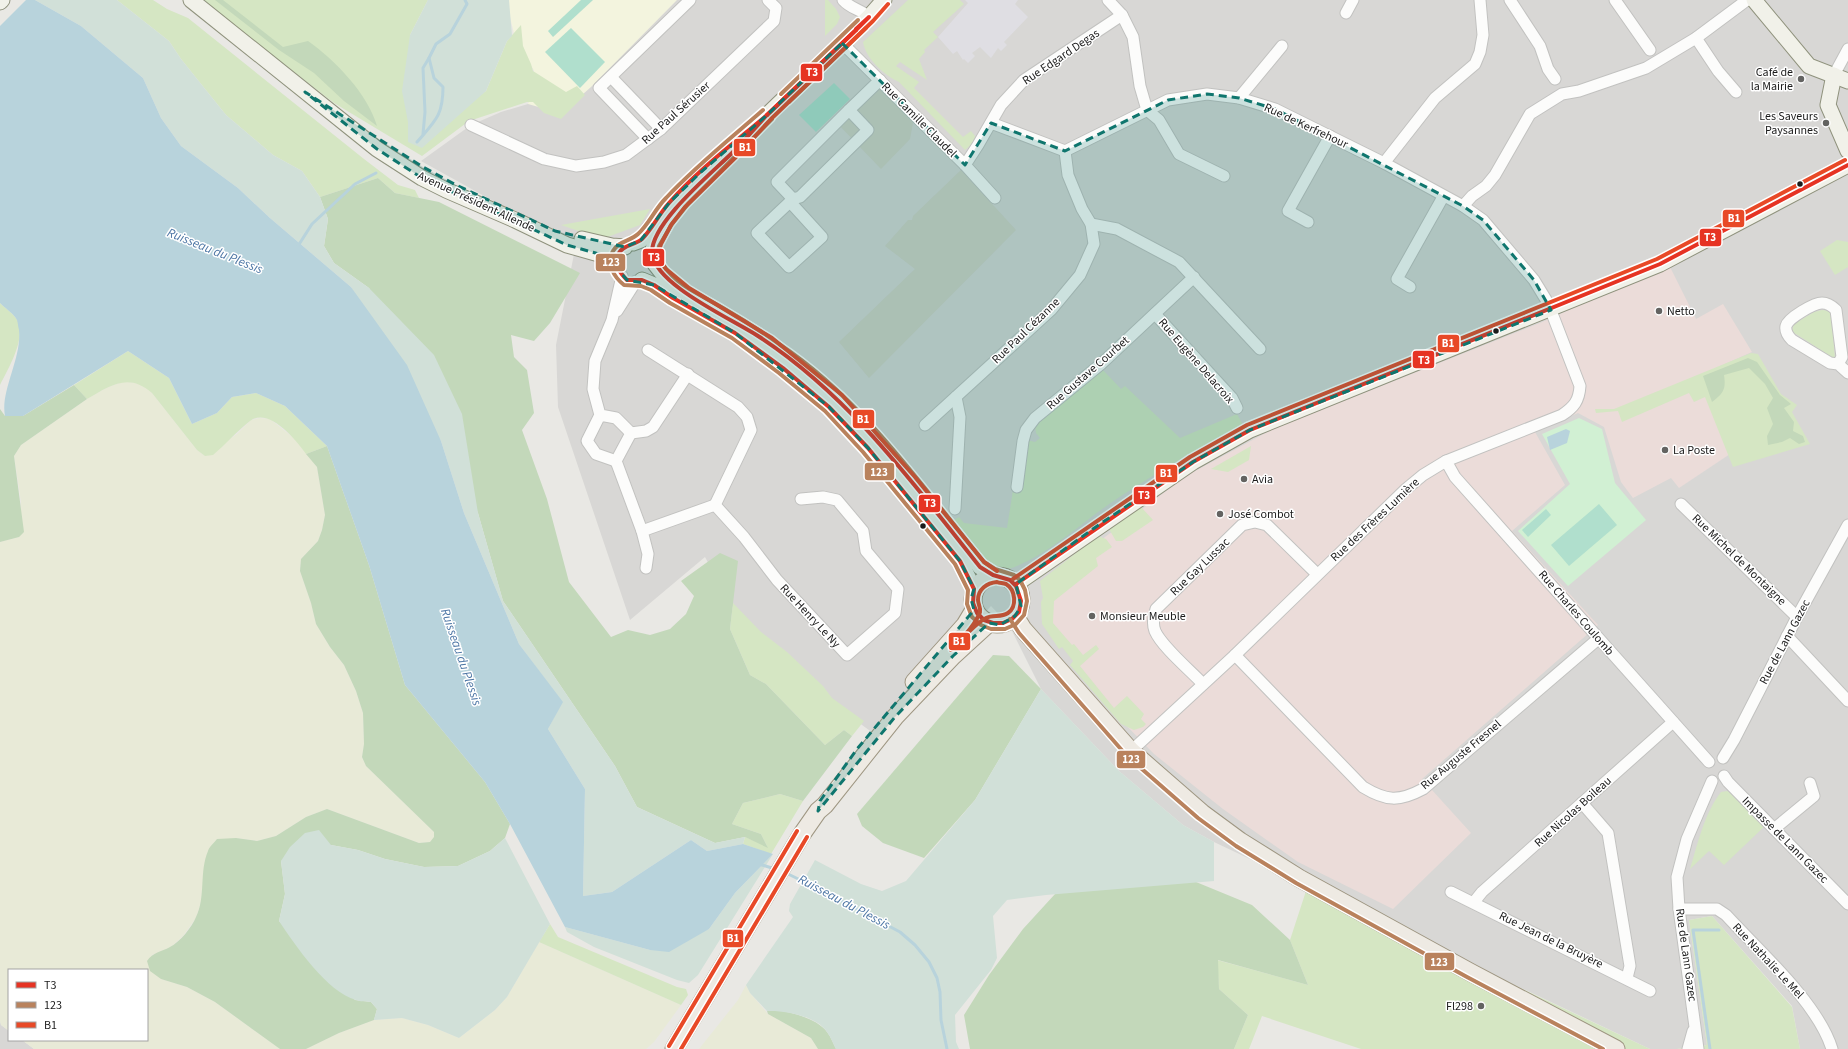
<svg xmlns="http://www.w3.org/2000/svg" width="1848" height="1049" viewBox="0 0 1848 1049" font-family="'Source Sans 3',sans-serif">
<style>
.residential{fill:#d8d7d5}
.commercial{fill:#ebdcd9}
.education{fill:#f3f4de}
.construction{fill:#d2d2c6}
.farmland{fill:#e8ead7}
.grass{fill:#d5e6c3}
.forest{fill:#c3d8ba}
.wetland{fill:#d1e0d8}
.park{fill:#d1f0d3}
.pitch{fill:#b0dfcd}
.plaza{fill:#dfdee3}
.water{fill:#b8d3dc}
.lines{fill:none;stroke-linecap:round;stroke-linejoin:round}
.stream{stroke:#b8d3dc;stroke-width:3}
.street-casing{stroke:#c2c2c0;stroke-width:13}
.secondary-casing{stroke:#8f927d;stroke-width:17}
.primary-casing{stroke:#9e9682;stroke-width:19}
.street{stroke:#fcfcfb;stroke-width:11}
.secondary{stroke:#f1f1e9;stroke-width:15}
.primary{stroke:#eeeae3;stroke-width:17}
.bus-1-casing{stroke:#fff;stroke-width:7}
.bus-2-casing{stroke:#fff;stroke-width:7}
.bus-3-casing{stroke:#fff;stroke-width:7}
.bus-1{stroke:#e63323;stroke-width:4}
.bus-2{stroke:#b9825d;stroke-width:4}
.bus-3{stroke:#e84927;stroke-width:4}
.marked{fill:#0f766e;fill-opacity:0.2;stroke:#0f766e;stroke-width:3;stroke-dasharray:8 5;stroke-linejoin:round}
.poi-dot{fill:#636361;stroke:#fff;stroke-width:1.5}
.bus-dot{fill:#1b1b1b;stroke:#fff;stroke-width:1.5}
.labels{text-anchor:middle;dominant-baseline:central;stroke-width:3;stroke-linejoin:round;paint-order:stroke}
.street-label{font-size:12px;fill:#1b1b1b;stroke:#fff}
.poi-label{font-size:12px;fill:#1b1b1b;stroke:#fff;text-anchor:start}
.water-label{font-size:13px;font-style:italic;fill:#4d76a5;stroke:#fff}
.line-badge{stroke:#fff;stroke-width:1.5}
.badge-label{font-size:11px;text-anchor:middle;font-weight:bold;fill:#fff}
</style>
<rect width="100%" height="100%" fill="#e9e8e4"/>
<g class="residential">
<polygon points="506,0 1848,0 1848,1049 1800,1049 1792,1006 1712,916 1689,920 1707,1045 1677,1049 1650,1049 1214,842 1183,825 1119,771 1041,689 1009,625 991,606 873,733 821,695 730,604 705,557 630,620 558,407 556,345 576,244 553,234 421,161 471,125 501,112 528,104 534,71 522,49"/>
<polygon points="0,1021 1,1025 9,1031 9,1040 22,1040 34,1049 0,1049"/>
</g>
<polygon class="commercial" points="1669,265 1696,319 1723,304 1752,352 1698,376 1730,454 1679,488 1671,478 1633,498 1621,482 1604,427 1578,413 1535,432 1565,485 1512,531 1598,625 1422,779 1471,833 1393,909 1298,862 1223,809 1154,754 1120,719 1045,623 1044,583 1186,476 1273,429 1540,323"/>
<polygon class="education" points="506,0 677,0 591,87 565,110 556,112 528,104 534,71 515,38"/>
<g class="construction">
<polygon points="875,89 884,91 913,123 910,139 881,169 838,124"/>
<polygon points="961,170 1016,230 869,378 839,342 915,269 885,246 908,220 912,220 913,216"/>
</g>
<g class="farmland">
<polygon points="125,381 135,383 145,386 152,393 197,450 205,456 237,434 251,420 260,418 270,419 296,440 317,467 325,515 322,530 318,541 301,559 300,571 311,603 316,624 330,647 344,665 356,691 363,713 364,744 362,757 366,766 434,832 435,837 430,842 419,843 327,809 306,817 276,836 257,841 236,838 204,873 202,899 196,918 183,936 171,947 152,955 161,979 187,987 215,1002 280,1049 34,1049 22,1040 147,1040 147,970 9,970 9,1031 1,1025 0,1021 0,542 19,537 21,502 14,456 21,445 87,399 108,387"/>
<polygon points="539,942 681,1005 654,1042 646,1049 306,1049 339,1033 374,1020 402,1018 428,1025 459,1038 495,1010 507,997"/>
<polygon points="746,985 750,993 768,1014 811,1038 818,1049 699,1049 738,1000"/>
</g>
<g class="grass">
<polygon points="117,0 153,0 167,9 188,18 364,159 398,185 415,190 419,198 395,193 378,178 320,197 302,171 273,155 226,115 181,59 169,41"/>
<polygon points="201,0 428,0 410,35 408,142 486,91 507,41 521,25 523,46 531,64 533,71 566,92 577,86 585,95 561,119 544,113 533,102 527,102 469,121 422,156 334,103"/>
<polygon points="825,0 828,0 836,9 840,17 837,24 825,36"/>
<path d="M908 0H960L964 4 933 32 938 37 924 50 925 52 919 59 927 80 900 62 896 66 919 82 914 88 963 137 971 131 975 136 974 142 965 150 899 82C884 75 866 59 863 42Z"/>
<polygon points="650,209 640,225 602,239 561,225"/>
<polygon points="1837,240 1848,242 1848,267 1835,275 1820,251"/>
<path d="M0 303C5 308 14 314 18 321 26 339 8 369 0 385Z"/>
<polygon points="1822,310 1831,311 1835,359 1796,334 1791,333 1794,324 1814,312"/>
<path d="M128 351 169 378 192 424 217 413 232 397 256 393 285 406 327 446 306 454C296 440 269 407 250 421 237 431 225 445 213 455L205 456 197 450 152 393C128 372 110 386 87 399L74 385Z"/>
<polygon points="1751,353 1758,354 1781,394 1797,405 1792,412 1810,444 1733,467 1705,397 1694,402 1689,393 1622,422 1618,411 1596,413 1595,409 1614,409"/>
<path d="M1103 370 1121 389 1125 386 1180 438 1237 414 1243 425C1199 447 1156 473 1115 500 1082 522 1053 551 1017 566 1007 571 997 569 988 565L952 521 959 517 964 523 1007 528 1013 490 1021 491 1027 440 1035 442 1040 438 1036 433 1035 426Z"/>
<polygon points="1251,446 1249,460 1228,472 1211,469"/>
<polygon points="1141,507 1153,520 1122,541 1116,541 1109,529 1112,525"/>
<polygon points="1098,536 1106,539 1112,547 1096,558 1098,566 1054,601 1053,623 1072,645 1074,644 1083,655 1096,645 1099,649 1080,666 1114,708 1127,696 1144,714 1141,719 1146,724 1143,727 1134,730 1121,724 1070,665 1073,661 1062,647 1059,649 1042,624 1041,602 1043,598 1040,581"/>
<polygon points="733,603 761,632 787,652 823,686 832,698 864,721 852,736 844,730 825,745 766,684 750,675 730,629"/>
<path d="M1727 791 1734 794 1766 825 1724 865 1709 851 1690 869C1698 843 1704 814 1721 792Z"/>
<polygon points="780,794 803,801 771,854 743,844 745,837 767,846 761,834 732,824 743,803"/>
<polygon points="1307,888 1650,1049 1361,1049 1262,1016 1249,1049 1234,1049 1248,1015 1219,989 1217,960 1308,985 1290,940"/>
<polygon points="1712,916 1792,1007 1800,1049 1677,1049 1707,1045 1689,920"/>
<polygon points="550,924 558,937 677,987 686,989 688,995 681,1005 539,942"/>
</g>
<g class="forest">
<path d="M215 0H223L283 47 308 41C335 60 368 94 377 126L344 101 314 73 279 50Z"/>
<polygon points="378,178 395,193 439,202 580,273 550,323 534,341 511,335 514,357 527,370 534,413 522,430 547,499 569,582 611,637 628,630 650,635 670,629 686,614 694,596 681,581 720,553 738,561 730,629 750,675 766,684 825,745 844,730 852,736 803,801 780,794 743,803 732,824 761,834 768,848 745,837 715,843 637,807 615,766 503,601 478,513 369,288 334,263 324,246 328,219 320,197"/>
<path d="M1748 358 1757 362 1780 395 1791 404 1784 408 1794 422 1793 431 1803 436 1805 442 1799 444 1790 438 1782 442 1768 445 1767 436 1773 424 1767 408 1773 398 1765 384 1749 368 1724 375C1726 389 1724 393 1712 402L1703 376Z"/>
<polygon points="74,385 87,399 21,445 14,456 24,532 19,537 0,542 0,409 5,416 23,416"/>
<path d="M327 446 369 565 405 685 485 782 510 824 505 838 490 851 458 866 424 867 385 859 358 850 331 845 281 861 285 894 279 921 355 1000 371 1002 377 1009 374 1020 339 1033 306 1049H280L215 1002 187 987 161 979 150 971 147 961C153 952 161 952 170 947 180 942 192 927 196 917 206 897 199 872 208 851 209 847 214 843 217 839L236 838 257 841 276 836 306 817 327 809 419 843 430 842 434 837V832L366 766 362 757 364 744 363 713 356 691 344 665 330 647 316 624 311 603 300 571 301 559 318 541 322 530 325 515 317 467 306 454Z"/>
<polygon points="993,655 1009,656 1041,689 975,800 924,858 883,843 862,826 857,814"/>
<polygon points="1179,875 1252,905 1290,940 1308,985 1218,960 1219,989 1248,1015 1234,1049 970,1049 964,1015 989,975 1023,929 1066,882"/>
<path d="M775 1010C790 1012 817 1018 827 1032 831 1037 833 1043 836 1049H818L811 1038 768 1014 767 1011Z"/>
</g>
<g class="wetland">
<polygon points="35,0 117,0 169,41 181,59 226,115 273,155 302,171 320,197 328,219 324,246 334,263 369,288 434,355 462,414 478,513 503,601 615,766 637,807 715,843 745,837 743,844 707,851 691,840 612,892 583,896 585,789 548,729 562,702 519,644 464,513 441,441 351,287 270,218 238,188 181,146 161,118 143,78 81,26"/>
<polygon points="428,0 509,0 512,36 507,41 486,91 422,148 408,142 408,122 402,91 410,35"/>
<path d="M1041 689 1119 771 1183 825 1214 842V881L1046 895 1007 900 993 916 997 958 991 970 955 1015 956 1042 959 1049H836C833 1044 831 1037 827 1032 817 1016 784 1010 767 1011L750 993 746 985 793 917 789 911 790 904 815 860 861 884 882 891 906 881 975 800Z"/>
<path d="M319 830 331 845 358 850 385 859 424 867 458 866 490 851 505 838 550 924 507 997 495 1010 459 1038 428 1025 402 1018 374 1020 377 1009 371 1002C366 1001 360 1002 356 1000 327 992 295 945 279 921L285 894 281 861 290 847 305 833Z"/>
<polygon points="773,854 698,975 689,983 677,980 594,947 567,932 565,927 650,950 709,929 735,893"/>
</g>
<polygon class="park" points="1579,418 1602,429 1615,483 1646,520 1568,586 1518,531 1570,484 1542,434"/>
<g class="pitch">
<polygon points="581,0 593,0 553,37 548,31"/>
<polygon points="571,28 605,62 580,88 545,52"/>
<polygon points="834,83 850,99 816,132 799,115"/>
<polygon points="1599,504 1617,525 1569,566 1551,545"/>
<polygon points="1546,509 1551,515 1528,537 1522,530"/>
</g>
<polygon class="plaza" points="965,0 1018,0 1015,4 1028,17 1004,42 1007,45 1001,51 998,48 991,58 980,47 972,53 975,56 968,63 964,59 963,60 957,51 953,54 938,37 968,3"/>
<g class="water">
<path d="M26 0H35L81 26 143 78 161 118 181 146 238 188 270 218 351 287 407 365 441 441 464 513 519 644 563 702 548 729 585 789 583 896 612 892 691 840 707 851 743 844 773 854 735 893 709 929 669 952 650 950 565 927 510 824 485 782 405 685 369 565 327 446 285 406 256 393 232 397 217 413 192 424 169 378 128 351 23 416H5C0 391 22 358 19 330 18 327 18 323 17 320 14 314 5 308 0 303V26Z"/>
<polygon points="1566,429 1570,431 1567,443 1550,450 1547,437"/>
</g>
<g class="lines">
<g class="stream">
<polyline points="423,134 425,112 423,68 429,58"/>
<path d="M417 142C435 121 443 116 443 87L434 78 429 58 436 44 450 34 467 4 465 0"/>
<polyline points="298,246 312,224 355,184 376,173"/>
<polyline points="759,864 775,869"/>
<polyline points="786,873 825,892 900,932 915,945 929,962 937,978 940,992 941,1020 947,1049"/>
<polyline points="1710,1049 1693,930 1719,930"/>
</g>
<g class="street-casing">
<g id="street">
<path d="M843 0C851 9 860 9 869 17"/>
<polyline points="1108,0 1122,15 1133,37 1140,86 1147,110 1159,120 1179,154 1224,176"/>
<polyline points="1510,0 1540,46 1548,69 1555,79"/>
<polyline points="1615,0 1650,50"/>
<polyline points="1346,13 1353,0"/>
<polyline points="1696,38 1718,71 1736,92"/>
<polyline points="842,43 965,165 995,198"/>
<polyline points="1834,75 1848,49"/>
<polyline points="611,77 661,129"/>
<polyline points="1239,98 1282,46"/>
<polygon points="849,110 868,130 800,197 793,199 777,182"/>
<polyline points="849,110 880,80"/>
<path d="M991 123 1065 151 1168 100 1207 94 1239 98 1275 109 1384 163 1463 206 1483 220 1534 280 1548 303 1580 386C1579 401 1574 407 1562 415L1446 461 1423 475 1406 489 1235 655 1131 751"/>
<polyline points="471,125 544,159 576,166 604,162 626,155 661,129 774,21 776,8 768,0"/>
<polyline points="648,139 599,88 690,0"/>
<polyline points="1384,163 1435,98 1475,64 1480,52 1483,35 1480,0"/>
<polyline points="965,165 978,145 1001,105 1024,80 1122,15"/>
<polyline points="791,203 822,237 789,267 757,233 793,199"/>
<polyline points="1463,206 1472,196 1486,186 1495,175 1530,114 1562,94 1579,91 1646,68 1696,38 1747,0"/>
<polyline points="1308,222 1288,211 1330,136"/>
<polyline points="1091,224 1117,229 1179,262 1260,349"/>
<polyline points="1410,287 1397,279 1443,197"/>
<polyline points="617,311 636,281"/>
<polyline points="1155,314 1232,398 1237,408"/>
<polyline points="648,350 738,407 747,417 751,430 715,505"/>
<path d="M1838 364 1842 357 1836 310C1832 306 1828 303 1822 303 1814 303 1788 318 1786 326 1785 331 1788 336 1792 340L1830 363 1838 364 1848 373"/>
<polyline points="600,415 616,418 631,433 616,461 596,454 587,441 600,415 593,389 595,361 612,320 622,276"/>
<polyline points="925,425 1051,310 1080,275 1094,244 1091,224 1082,209 1068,175 1065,151"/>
<polyline points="631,433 646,431 653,427 688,374"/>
<polyline points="616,461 642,531 648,554 646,568"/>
<polyline points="1446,461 1455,477 1709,762"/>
<polyline points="1017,487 1023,441 1026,430 1035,418 1101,364 1194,277"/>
<polyline points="1681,504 1797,617"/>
<polyline points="715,505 744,537 777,580 847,655 895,613 898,589 866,551 863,531 837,500 823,497 801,499"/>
<polyline points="955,509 960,417 956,397"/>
<polyline points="642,531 715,505"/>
<polyline points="1787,636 1848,701"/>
<path d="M1235 655 1363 787C1386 801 1399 802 1423 789L1598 639"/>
<path d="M1203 684C1190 670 1162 647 1155 631 1152 623 1154 617 1156 609L1242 525 1255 522 1267 525 1317 574"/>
<polyline points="1723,758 1734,740 1797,617 1848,525"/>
<polyline points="1724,776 1728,782 1848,904"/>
<polyline points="1582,803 1608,833 1630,966 1627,978"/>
<polyline points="1774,829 1814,796 1810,783"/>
<polyline points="1451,892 1650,991"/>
<polyline points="1474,902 1482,892 1673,722"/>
<path d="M1679 909H1717L1726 915C1759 951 1818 1003 1832 1049"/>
<polyline points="1688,1049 1693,1031"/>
<polyline points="1698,1049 1679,909 1677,877 1687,839 1712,781"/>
</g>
</g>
<g class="secondary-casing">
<g id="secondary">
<polyline points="191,0 377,149 422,178 446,190 515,220 567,245 606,256 617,266"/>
<polyline points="1754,0 1809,66 1848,81"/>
<polyline points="0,2 2,0"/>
<polyline points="1834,75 1828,105 1848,151"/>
<polyline points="582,239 612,246 625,247"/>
<polyline points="633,243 641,240 669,203 701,172 767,115 869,17 884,0"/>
<polyline points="652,253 655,242 670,217"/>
<polyline points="655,264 662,273 685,293 769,343 838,399 910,481 980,567 994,576"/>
<polyline points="642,280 654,285 673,298 707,317"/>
<polyline points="735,332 783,368 829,407 868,448 960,561 974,589"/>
<polyline points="1016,584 1193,462 1250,430 1660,264 1848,165"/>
</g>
</g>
<g class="primary-casing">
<g id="primary">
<circle cx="997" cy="600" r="24"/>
<polyline points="1015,616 1023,629 1131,751 1202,813 1240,841 1299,878 1470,972 1616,1049"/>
<polyline points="914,682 965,625 974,610"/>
<polyline points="674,1049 802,834 818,811 825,805 895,717 953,656 989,623"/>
</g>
</g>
<use href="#street" class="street"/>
<use href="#secondary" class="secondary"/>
<use href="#primary" class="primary"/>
<g class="bus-1-casing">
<g id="bus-1">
<polygon points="869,17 856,29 856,30"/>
<path d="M767 115C755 128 744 141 732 153 712 173 652 222 652 252 653 284 732 319 758 336 849 395 913 483 980 567L993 575 1010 580 1016 586 1021 601 1019 612 1012 619 1003 623H993L984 620 977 613 973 603 974 589 960 561 868 448 829 407 783 368 735 333 673 298 654 285 642 280H627C620 273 613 264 619 253 623 245 635 245 642 239 652 229 659 214 669 203 698 170 734 143 767 115Z"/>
<polyline points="767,115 856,30"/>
<polyline points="767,115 856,30"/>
<polyline points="1016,584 1193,462 1250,430 1660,264 1848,165"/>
</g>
</g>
<g class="bus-2-casing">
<g id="bus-2">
<polyline points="781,94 858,20"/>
<polyline points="789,102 866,28"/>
<path d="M763 110C730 139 696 166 666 198 655 209 649 224 638 234 631 241 618 241 613 251 606 264 614 277 624 285L641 286 651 290 670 303 732 338 779 373 825 411 863 452 955 564 968 590 967 604 972 617 981 625 991 629H1005L1016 624 1024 615 1027 601 1025 590 1020 580 1014 575 995 569 984 562C921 485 863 400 779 344 761 331 742 319 723 308 703 296 677 286 664 266 659 260 657 253 659 246L672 224 688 204 772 119"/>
<polyline points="1010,619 1019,633 1127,756 1198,818 1236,846 1296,883 1467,977 1603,1049"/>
</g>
</g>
<g class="bus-3-casing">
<g id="bus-3">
<polyline points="888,4 873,21 771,119 736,157 685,207 671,225 661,244 658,253 660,261 666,269 689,288 772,338 842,395 915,477 984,562 997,571"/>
<polyline points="1013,579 1190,457 1247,425 1657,259 1845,160"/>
<path d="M997 582C999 583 1003 583 1006 584 1016 590 1017 607 1008 613 1001 618 993 614 986 618 977 622 959 642 951 650 961 639 975 626 980 612 981 608 978 604 978 600 978 589 987 583 997 582Z"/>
<polyline points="669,1046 797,831"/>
<polyline points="681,1049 807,837"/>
</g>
</g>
<use href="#bus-1" class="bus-1"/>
<use href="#bus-2" class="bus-2"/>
<use href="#bus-3" class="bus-3"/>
</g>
<path class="marked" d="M842 43 965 165 991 123 1065 151 1168 100 1207 94 1239 98 1275 109 1463 206 1483 220 1534 280 1551 310 1250 430 1193 462 1100 524 1016 584 1021 606 1015 616 1000 625 989 623 953 656 895 717 818 811 820 801 857 749 974 610 971 599 974 589 960 561 868 448 829 407 735 333 654 285 627 280 606 256 567 245 422 178 377 149 305 92 423 167 456 185 555 231 625 247 641 240 669 203 701 172 767 115Z"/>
<g class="poi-dot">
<circle cx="1801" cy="79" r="4"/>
<circle cx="1826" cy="123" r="4"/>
<circle cx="1659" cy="311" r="4"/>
<circle cx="1665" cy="450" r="4"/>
<circle cx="1244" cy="479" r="4"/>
<circle cx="1220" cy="514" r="4"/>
<circle cx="1092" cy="616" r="4"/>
<circle cx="1481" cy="1006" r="4"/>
</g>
<g class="bus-dot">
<circle cx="1800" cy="184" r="3.5"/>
<circle cx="1496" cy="331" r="3.5"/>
<circle cx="923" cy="526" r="3.5"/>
</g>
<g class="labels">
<g class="street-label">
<text transform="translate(1061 57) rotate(-34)">Rue Edgard Degas</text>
<text transform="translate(676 113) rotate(-42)">Rue Paul Sérusier</text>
<text transform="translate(919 120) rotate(45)">Rue Camille Claudel</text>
<text transform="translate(1306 126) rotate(25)">Rue de Kerfrehour</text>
<text transform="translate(476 202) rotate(25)">Avenue Président Allende</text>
<text transform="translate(1026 331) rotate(-44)">Rue Paul Cézanne</text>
<text transform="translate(1196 361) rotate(49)">Rue Eugène Delacroix</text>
<text transform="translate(1088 373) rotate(-41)">Rue Gustave Courbet</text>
<text transform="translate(1375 520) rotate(-43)">Rue des Frères Lumière</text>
<text transform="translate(1739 560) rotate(44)">Rue Michel de Montaigne</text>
<text transform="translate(1200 567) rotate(-44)">Rue Gay Lussac</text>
<text transform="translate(1576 613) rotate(49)">Rue Charles Coulomb</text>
<text transform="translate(810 616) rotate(47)">Rue Henry Le Ny</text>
<text transform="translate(1785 642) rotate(-62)">Rue de Lann Gazec</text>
<text transform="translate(1461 755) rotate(-40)">Rue Auguste Fresnel</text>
<text transform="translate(1573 812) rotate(-42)">Rue Nicolas Boileau</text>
<text transform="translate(1785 840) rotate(45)">Impasse de Lann Gazec</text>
<text transform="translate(1551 940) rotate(26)">Rue Jean de la Bruyère</text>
<text transform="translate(1686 955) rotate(82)">Rue de Lann Gazec</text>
<text transform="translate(1768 961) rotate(47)">Rue Nathalie Le Mel</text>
</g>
<g class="poi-label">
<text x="1793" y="72" text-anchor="end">Café de<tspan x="1793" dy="14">la Mairie</tspan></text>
<text x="1818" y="116" text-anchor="end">Les Saveurs<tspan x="1818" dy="14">Paysannes</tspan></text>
<text x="1667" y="311">Netto</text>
<text x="1673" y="450">La Poste</text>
<text x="1252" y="479">Avia</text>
<text x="1228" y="514">José Combot</text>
<text x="1100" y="616">Monsieur Meuble</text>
<text x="1473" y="1006" text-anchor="end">Fl298</text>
</g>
<g class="water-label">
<text transform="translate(215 251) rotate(22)">Ruisseau du Plessis</text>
<text transform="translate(461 657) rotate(71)">Ruisseau du Plessis</text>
<text transform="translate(844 902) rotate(28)">Ruisseau du Plessis</text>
</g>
</g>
<g class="line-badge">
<rect x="800" y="63" width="23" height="19" rx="4" fill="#e63323"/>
<rect x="733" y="138" width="23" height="19" rx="4" fill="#e84927"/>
<rect x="1722" y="209" width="23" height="19" rx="4" fill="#e84927"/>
<rect x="1699" y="228" width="23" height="19" rx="4" fill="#e63323"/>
<rect x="642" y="248" width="23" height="19" rx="4" fill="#e63323"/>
<rect x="595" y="253" width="31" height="19" rx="4" fill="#b9825d"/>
<rect x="1437" y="334" width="23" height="19" rx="4" fill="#e84927"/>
<rect x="1412" y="350" width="23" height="19" rx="4" fill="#e63323"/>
<rect x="852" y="409" width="23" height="20" rx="4" fill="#e84927"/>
<rect x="864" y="462" width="31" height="19" rx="4" fill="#b9825d"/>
<rect x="1155" y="464" width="23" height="19" rx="4" fill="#e84927"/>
<rect x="1133" y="486" width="23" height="19" rx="4" fill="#e63323"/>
<rect x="918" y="494" width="23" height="19" rx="4" fill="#e63323"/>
<rect x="948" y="632" width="23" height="19" rx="4" fill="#e84927"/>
<rect x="1116" y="750" width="30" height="19" rx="4" fill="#b9825d"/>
<rect x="722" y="929" width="22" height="19" rx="4" fill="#e84927"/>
<rect x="1424" y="952" width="31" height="19" rx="4" fill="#b9825d"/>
</g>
<g class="badge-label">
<text x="812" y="76">T3</text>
<text x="745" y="151">B1</text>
<text x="1734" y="222">B1</text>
<text x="1710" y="241">T3</text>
<text x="654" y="261">T3</text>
<text x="611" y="266">123</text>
<text x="1448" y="347">B1</text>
<text x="1424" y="364">T3</text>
<text x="863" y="423">B1</text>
<text x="879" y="476">123</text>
<text x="1166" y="477">B1</text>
<text x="1144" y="499">T3</text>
<text x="930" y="507">T3</text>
<text x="959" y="645">B1</text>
<text x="1131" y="763">123</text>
<text x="733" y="942">B1</text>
<text x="1439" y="966">123</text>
</g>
<rect x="8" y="969" width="140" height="72" fill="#ffffff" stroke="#a4a4a4"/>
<rect x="16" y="982" width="20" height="6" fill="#e63323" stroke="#a4a4a4"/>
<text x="44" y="989" font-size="12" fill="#1b1b1b">T3</text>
<rect x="16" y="1002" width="20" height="6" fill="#b9825d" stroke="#a4a4a4"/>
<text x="44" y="1009" font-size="12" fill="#1b1b1b">123</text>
<rect x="16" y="1022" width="20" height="6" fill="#e84927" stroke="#a4a4a4"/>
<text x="44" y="1029" font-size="12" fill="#1b1b1b">B1</text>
</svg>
